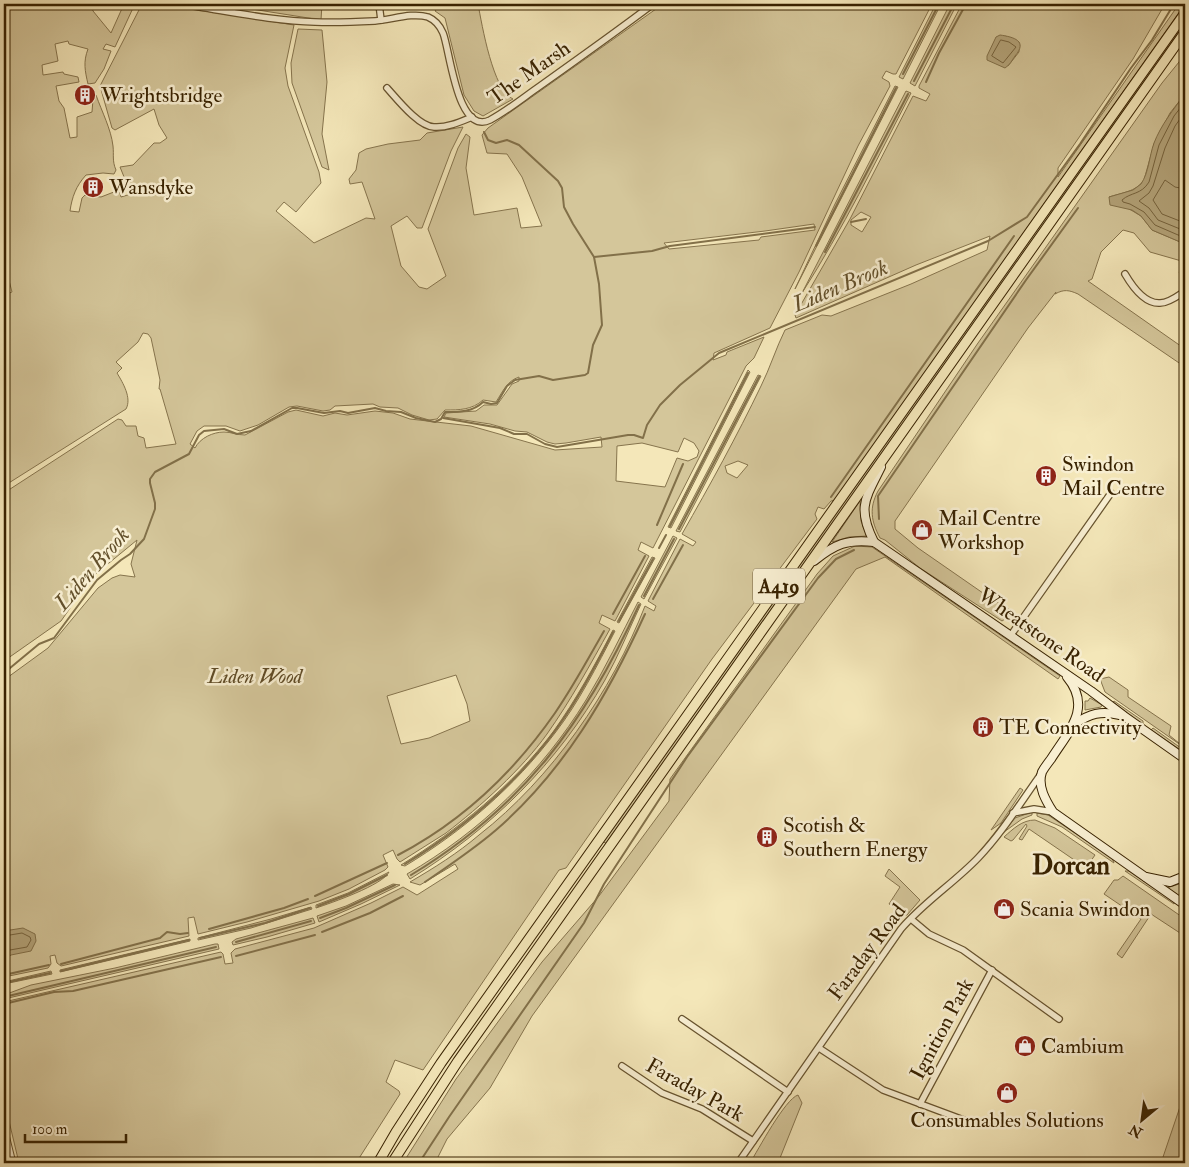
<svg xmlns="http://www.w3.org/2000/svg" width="1189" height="1167" viewBox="0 0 1189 1167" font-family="'IM FELL Double Pica',serif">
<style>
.green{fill:#d4c69a;stroke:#86744d;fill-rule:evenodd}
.water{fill:#b4a47a;stroke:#827049}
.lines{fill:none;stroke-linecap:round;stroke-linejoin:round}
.shore{stroke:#76633d;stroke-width:1}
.stream{stroke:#827049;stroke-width:2}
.minor-casing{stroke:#67532e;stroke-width:8}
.tertiary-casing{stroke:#67532e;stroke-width:9}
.secondary-casing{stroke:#382200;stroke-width:10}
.trunk-casing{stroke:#382200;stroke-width:11}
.minor{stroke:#f8efd2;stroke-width:5.5}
.tertiary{stroke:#f8efd2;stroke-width:7}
.secondary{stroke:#f8efd2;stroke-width:8}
.trunk{stroke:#f4e7b9;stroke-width:9}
.labels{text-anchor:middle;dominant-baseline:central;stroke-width:5;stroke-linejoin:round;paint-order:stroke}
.shield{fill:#f8efd2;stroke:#72603f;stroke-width:1}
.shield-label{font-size:20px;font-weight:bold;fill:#382200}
.street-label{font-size:21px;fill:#382200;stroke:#f8efd2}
.poi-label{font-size:21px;fill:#382200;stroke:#f8efd2;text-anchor:start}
.park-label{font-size:21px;font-style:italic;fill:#5f4b26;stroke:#f8efd2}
.water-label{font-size:22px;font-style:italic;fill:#63502b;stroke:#f8efd2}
.district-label{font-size:26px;font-weight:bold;fill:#382200;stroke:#f8efd2}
</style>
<rect width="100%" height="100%" fill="#f4e7b9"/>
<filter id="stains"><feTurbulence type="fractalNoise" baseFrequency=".004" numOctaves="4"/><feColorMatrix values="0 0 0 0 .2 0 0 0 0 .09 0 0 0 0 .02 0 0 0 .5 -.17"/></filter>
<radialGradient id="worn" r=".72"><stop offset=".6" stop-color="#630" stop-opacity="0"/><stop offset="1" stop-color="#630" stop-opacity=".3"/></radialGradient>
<g class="green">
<path d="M4 4H91L93 11 111 33 124 4H138L133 8 115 47 106 44 103 49 111 51 104 69 95 83 88 84C85 71 83 62 88 49L69 44 68 41 55 44 58 61 42 65 43 75 63 72 64 74 78 77 79 82 56 86 59 101 64 108 70 138 77 137V117L92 112 93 99 96 95C102 112 111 129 113 146 114 155 112 161 116 170L114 174 103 173 86 175C76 186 72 197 70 211L79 212 82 198 85 195 101 197 119 190 121 197 131 194 120 167 133 165 154 143H160L167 138 159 125 154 109 115 130 112 128 100 86 140 8 145 5 155 6V4H160L294 25 285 68 288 86 319 172 321 183 296 212 284 202 276 211 314 243 366 218 375 219 362 182 350 184 349 179 356 170 359 153 366 149 388 144 420 140 427 133 463 127 451 151 422 228H417L407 216 391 226 401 266 419 287 427 289 446 276 428 229 458 148 466 134 470 137 466 168 474 215 517 208 521 228 542 226 522 177 507 154 487 153 482 135 488 128 663 4H932L896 74H893L886 71 882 78 889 82 890 86 858 146 799 272 770 328 714 353 713 360 726 355 727 352 764 337 754 358 746 366 653 548 641 542 638 550 649 556 615 621 602 615 599 623 610 629C590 665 571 700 547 734 522 769 480 807 446 833 431 843 415 852 400 862L397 859 393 850 383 855 388 867 385 870 349 889 319 901 247 922 198 934 194 917 188 918 189 936 61 966 57 963 55 955 50 956 51 964 48 968 4 977V680L48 648 98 588 112 578 120 575 135 577 131 564 137 540 92 577 61 621 4 661V493L118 419 122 420 126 426H136L138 436 144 438 146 448 176 444 160 389H159L160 380 151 338 148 334 143 333 138 342 116 362 122 368 117 373C123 383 132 398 126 409L4 486V295L12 292 4 261ZM814 224 815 230 761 237 759 240 669 249 664 243 765 231ZM519 377V381L512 384 497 405H484L476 411 446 413 444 417 490 424 515 431 527 432 547 442 555 444 566 443 601 437 602 447 555 450 471 426 410 419 393 413 375 411 347 415 335 413 323 416 296 410 288 412 245 435C237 435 231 432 224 432 213 432 200 438 195 448L190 444 197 431 204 426H226L240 431 258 425 289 407 297 406 323 411 330 410 335 406 373 404 380 407 398 408 412 415 429 420 437 419 445 410C459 410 472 410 483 400L496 402C503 391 507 381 519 377ZM684 438 694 443 699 451 697 457 688 461 677 458 665 487 616 481 617 446 642 443 678 452ZM456 675 467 704 470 721 429 738 401 744 387 696Z"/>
<polygon points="220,4 322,4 321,20"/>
<path d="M433 4H478C482 25 493 91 513 99L483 116 474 111 464 95 445 18 435 11 437 8Z"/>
<polygon points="936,4 941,4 903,79 899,77"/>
<polygon points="950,4 957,4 915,86 910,83"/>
<path d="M962 4H1165L1133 59 1058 168V177L1179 4H1185L835 500 831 501 824 509 818 507 815 514 817 519 712 659 566 868 559 870 423 1070 395 1060 386 1082 399 1091 400 1094 356 1163H19L4 1100V1002L221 952 223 954 225 964 233 963 231 953 235 949 314 928 371 903 403 887 417 895 458 869 455 864 420 885 410 882C434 868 458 853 479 835 551 779 612 691 645 606L654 611 656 606 648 601 680 539 693 546 696 542 682 534C710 485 737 436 761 386 770 368 776 348 785 330L822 315 831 316 911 284 987 250 990 236 916 265 796 318 795 315 850 219 913 96 926 101 930 94 919 88V86ZM1005 36 1019 42V52L1008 66ZM861 212 871 217 862 232 851 225V220ZM738 461 748 465 737 478 727 473 725 466Z"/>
<polygon points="1185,20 1185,26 1181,32 606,843 603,842"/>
<polygon points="298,29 322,30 327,82 322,134 329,170 322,167 292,83 291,63"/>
<path d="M1185 51V94L1170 113 1154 144 1144 180C1136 192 1121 193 1109 197L1141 216 1152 230 1185 244V262L1150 252 1134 233 1123 230 1101 252 1092 279 1088 281 1185 349V367L1078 294C1069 290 1064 289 1055 294L1056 292 1028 328 895 521V529L918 548 993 600 1008 608 1011 615 1002 621 920 568 885 540 880 538C871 521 869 508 878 491L978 343 1162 83 1179 62Z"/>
<polygon points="895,86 898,87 795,289 835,204"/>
<path d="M906 91 911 93C876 161 843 229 802 293Z"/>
<polygon points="748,370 750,372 671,528 668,527"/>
<polygon points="758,375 761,376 680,532 676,531"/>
<polygon points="860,501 861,521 867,536 849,537 832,542"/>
<polygon points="673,536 677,538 644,599 641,597"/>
<polygon points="855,546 872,547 1060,676 1058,679 885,557 856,569 532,1016 490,1088 447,1139 435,1163 403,1163 456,1079 542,962 599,896 669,801 670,779 817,574 833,556"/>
<polygon points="652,557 655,558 619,623 617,622"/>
<path d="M638 602 641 604C629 629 619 655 605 680 558 763 491 829 410 879L407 874C480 832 542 772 586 700 605 669 621 635 638 602Z"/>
<path d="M613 630 615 631C597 666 579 702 555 733 514 787 463 831 405 866L401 865C459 829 512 786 553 732 576 700 595 665 613 630Z"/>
<polygon points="1109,677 1128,690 1128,697 1171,726 1169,735 1185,748 1105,692 1100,679"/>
<polygon points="1090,698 1102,705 1101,707 1085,710 1085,701 1088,701"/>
<polygon points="1114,701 1143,721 1143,725 1113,702"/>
<polygon points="1153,728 1185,751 1185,753 1151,730"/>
<polygon points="1020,788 1023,790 1001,823 991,830"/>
<polygon points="1032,812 1032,815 1022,819 1004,832 1015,818"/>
<polygon points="1037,813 1048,815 1112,858 1114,863 1062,827 1037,816"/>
<path d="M1035 820 1055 828 1095 855 1086 868 1029 829 1022 840 1019 839 1027 826 1026 824 1013 840 1011 841 1004 837C1013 829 1022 820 1035 820Z"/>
<polygon points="889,869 920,900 907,915 900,915 895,912 897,909 889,904 900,887 885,876"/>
<polygon points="1125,871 1129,871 1175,902 1174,904"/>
<path d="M389 872C383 885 331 903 316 908V905L348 893Z"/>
<polygon points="1123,876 1185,919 1185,934 1182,931 1180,933 1151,914 1122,958 1117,954 1141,919 1104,894 1114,880 1118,880"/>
<polygon points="1185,882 1185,893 1179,896 1168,888 1170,887"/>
<polygon points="393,884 400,885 361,904 319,922 317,916 346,906"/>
<polygon points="311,907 312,909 251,928 198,940 198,938 271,919"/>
<polygon points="313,918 315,923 267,937 233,945 232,942 236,939"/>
<polygon points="190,939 190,941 60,972 60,970"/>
<polygon points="215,944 218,944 219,949 4,999 4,995 31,985 115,968"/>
<polygon points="51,971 52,974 4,984 4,982"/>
<polygon points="1185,1092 1185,1163 1161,1163"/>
<path d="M798 1095 802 1103 778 1163H750C758 1150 785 1099 798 1095Z"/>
</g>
<g class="water">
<path d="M1000 35C1014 37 1028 41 1015 56 1012 60 1010 65 1005 68L987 60V56L996 37Z"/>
<path d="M1185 94V149L1183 152 1184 162 1182 168 1185 175V244L1152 230 1141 216 1132 210 1110 205 1109 197 1133 190 1141 184C1149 172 1149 157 1154 143 1161 125 1173 110 1185 94Z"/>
<polygon points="23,928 35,934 36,941 31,951 11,955 4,960 4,931"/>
</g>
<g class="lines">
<g class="shore">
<polygon points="1001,40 1009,42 1016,47 1003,63 992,56"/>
<path d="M1185 102 1174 116 1159 145 1149 182C1141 195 1131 192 1122 200L1123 202 1130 204 1144 212 1155 225 1185 238"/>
<polyline points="1185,112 1175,126 1165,148 1153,186 1149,193 1139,201 1149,208 1158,220 1185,231"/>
<polyline points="1185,189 1175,187 1165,180 1153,200 1162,214 1185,223"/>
<polyline points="4,936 22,933 30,937 31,940 27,947 10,950 4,954"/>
</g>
<g class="stream">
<polyline points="903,74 939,4"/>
<polyline points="914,81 954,4"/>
<polyline points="926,82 939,53 966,4"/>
<polyline points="851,222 866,219"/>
<polyline points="816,246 896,88"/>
<polyline points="825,252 908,94"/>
<polyline points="594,257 652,251 670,246 815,227"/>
<polyline points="443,418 500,428 514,434 527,434 545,444 557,447 628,435 634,435 643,438 647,425 660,405 680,385 719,353 988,241 1027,217 1080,144 1131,68 1152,40 1174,4"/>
<polyline points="831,497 1014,236"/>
<polyline points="879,519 878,496 1026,280 1078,208"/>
<polyline points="657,525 683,464"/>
<polyline points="670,526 748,373"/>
<polyline points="679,529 759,377"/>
<polyline points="659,548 666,535"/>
<polyline points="644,596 674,539"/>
<polyline points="653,599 683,545"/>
<polyline points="613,614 645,556"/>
<polyline points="619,621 653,559"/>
<path d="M4 673 39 644 54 638 97 580 121 560 130 554 144 539 155 509V503L150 483V479L155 472 189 454 199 435 204 431 224 429 237 434 251 431 292 408H297L324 413 340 411 348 413 375 408 386 411 401 412 416 418 435 422 441 419 445 412C459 412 473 412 483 402L491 404 497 403 507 386 515 380 539 376 553 380 585 375 588 373 593 345 602 325 599 284 594 257 573 224 564 207 562 188 558 181 519 145 507 140 496 143 488 140 484 132"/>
<path d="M398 855C461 822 514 772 555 713 573 687 588 659 604 631"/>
<path d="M405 864C459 831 509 790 548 740 574 707 594 669 613 632"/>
<path d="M411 875C523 807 585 723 639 605"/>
<path d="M425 882C450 865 474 849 496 830 564 771 608 695 645 614"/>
<polyline points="315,896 387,863"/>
<polyline points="318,906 349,894 387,875"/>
<polyline points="320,918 346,908 395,885"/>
<polyline points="209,929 284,908 308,899"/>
<polyline points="322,932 370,913 403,896"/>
<polyline points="200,938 265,923 310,908"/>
<polyline points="236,942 311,921"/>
<polyline points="236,956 315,935"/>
<polyline points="61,964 160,938 167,932 180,934 188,933"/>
<polyline points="61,971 189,940"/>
<polyline points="4,975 49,965"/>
<polyline points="4,983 50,973"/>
<polyline points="4,997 216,947"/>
<polyline points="4,1004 54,992 73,991 221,957"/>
<polyline points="419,1163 449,1117 584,923 604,884 687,757 818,578 836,559 854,550"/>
</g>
<g class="minor-casing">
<g id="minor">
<path d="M180 4C223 10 271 21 315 22 335 23 355 22 375 21 391 20 412 12 428 17 435 20 440 26 443 33 450 50 457 136 490 120 507 111 524 97 540 86 578 59 616 32 653 4"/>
<polyline points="379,4 381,20"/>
<path d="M387 88C397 99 419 127 434 127 447 128 460 122 472 117"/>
<polyline points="1183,272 1185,273"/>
<path d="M1125 274C1132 286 1145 304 1160 303 1169 303 1179 295 1185 291"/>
<polyline points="1011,635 1111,493"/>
<polyline points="1013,813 1034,809 1053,812"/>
<polyline points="911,919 929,934 963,950 1059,1019"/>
<polyline points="682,1019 788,1092"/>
<polyline points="819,1048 883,1090 977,1125"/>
<polyline points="622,1066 662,1093 702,1109 753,1141"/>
<polyline points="920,1104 992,970"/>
<path d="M738 1163 901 929C924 902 954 883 978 858 1002 833 1021 802 1041 774"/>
</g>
</g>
<g class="tertiary-casing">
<polyline id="tertiary" points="4,1131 12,1163"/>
</g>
<g class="secondary-casing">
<g id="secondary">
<path d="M874 542C857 508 865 499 881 467"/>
<path d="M814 561C835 544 847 539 874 542L1091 691 1124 716 1185 759"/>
<path d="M1067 677C1093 708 1068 732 1051 759 1048 763 1044 768 1042 772 1037 786 1046 801 1053 812L1185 905"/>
<path d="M1074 724C1090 714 1101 710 1119 715"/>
<polyline points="1146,877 1170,882 1185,876"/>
</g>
</g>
<g class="trunk-casing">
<g id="trunk">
<polyline points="378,1163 396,1132 441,1063 1185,13"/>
<polyline points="392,1163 458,1061 1185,32"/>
</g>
</g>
<use href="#minor" class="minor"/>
<use href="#tertiary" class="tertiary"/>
<use href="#secondary" class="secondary"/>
<use href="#trunk" class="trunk"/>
</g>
<defs>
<g id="building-disc" transform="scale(1.125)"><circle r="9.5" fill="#8f2418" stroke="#f8efd2"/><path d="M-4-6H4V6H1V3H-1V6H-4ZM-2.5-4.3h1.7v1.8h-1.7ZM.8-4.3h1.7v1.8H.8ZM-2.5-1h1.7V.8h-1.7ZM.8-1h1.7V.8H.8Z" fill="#fff"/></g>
<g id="shop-disc" transform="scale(1.125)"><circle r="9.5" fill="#8f2418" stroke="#f8efd2"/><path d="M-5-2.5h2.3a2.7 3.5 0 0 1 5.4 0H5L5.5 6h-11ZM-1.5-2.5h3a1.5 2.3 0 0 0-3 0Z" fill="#fff"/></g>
</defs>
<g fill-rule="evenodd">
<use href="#building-disc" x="85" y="95"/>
<use href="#building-disc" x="93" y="187"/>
<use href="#building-disc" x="1046" y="476"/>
<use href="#shop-disc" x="922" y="530"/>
<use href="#building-disc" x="983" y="727"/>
<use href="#building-disc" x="767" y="837"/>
<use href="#shop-disc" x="1004" y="909"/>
<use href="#shop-disc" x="1025" y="1046"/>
<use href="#shop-disc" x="1007" y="1093"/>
</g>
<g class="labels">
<rect class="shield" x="753" y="568.5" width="52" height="35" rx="4"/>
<g class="shield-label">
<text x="779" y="586">A419</text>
</g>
<g class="street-label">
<text transform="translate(529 73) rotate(-35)">The Marsh</text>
<text transform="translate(1041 635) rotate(35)">Wheatstone Road</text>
<text transform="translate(867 952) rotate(-53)">Faraday Road</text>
<text transform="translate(942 1029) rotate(-62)">Ignition Park</text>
<text transform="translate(695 1090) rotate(29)">Faraday Park</text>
</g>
<g class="poi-label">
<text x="101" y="95">Wrightsbridge</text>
<text x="109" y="187">Wansdyke</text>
<text x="1062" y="464">Swindon<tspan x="1062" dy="24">Mail Centre</tspan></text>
<text x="938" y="518">Mail Centre<tspan x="938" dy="24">Workshop</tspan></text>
<text x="999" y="727">TE Connectivity</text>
<text x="783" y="825">Scotish &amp;<tspan x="783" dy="24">Southern Energy</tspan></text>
<text x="1020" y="909">Scania Swindon</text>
<text x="1041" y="1046">Cambium</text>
<text x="1007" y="1120" text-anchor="middle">Consumables Solutions</text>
</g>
<g class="park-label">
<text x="255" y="676">Liden Wood</text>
</g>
<g class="water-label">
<text transform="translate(840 286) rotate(-23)">Liden Brook</text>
<text transform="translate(92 569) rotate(-49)">Liden Brook</text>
</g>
<g class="district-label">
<text x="1071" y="866">Dorcan</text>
</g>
</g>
<rect width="1189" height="1167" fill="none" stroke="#f4e7b9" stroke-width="20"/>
<rect x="5" y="5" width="1179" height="1157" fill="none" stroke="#382200" stroke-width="2.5"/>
<rect x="10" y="10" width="1169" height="1147" fill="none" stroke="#382200"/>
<g transform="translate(1142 1120) rotate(209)" stroke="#f8efd2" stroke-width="4" paint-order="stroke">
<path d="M0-4L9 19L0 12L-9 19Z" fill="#382200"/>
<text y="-8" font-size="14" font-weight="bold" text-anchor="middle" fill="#382200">N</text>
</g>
<path d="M25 1134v8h101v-8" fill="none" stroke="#382200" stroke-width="2.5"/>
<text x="32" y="1134" font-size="15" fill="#382200" stroke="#f8efd2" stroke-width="4" paint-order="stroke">100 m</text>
<rect width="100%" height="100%" filter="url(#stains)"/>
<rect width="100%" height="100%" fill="url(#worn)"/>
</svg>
